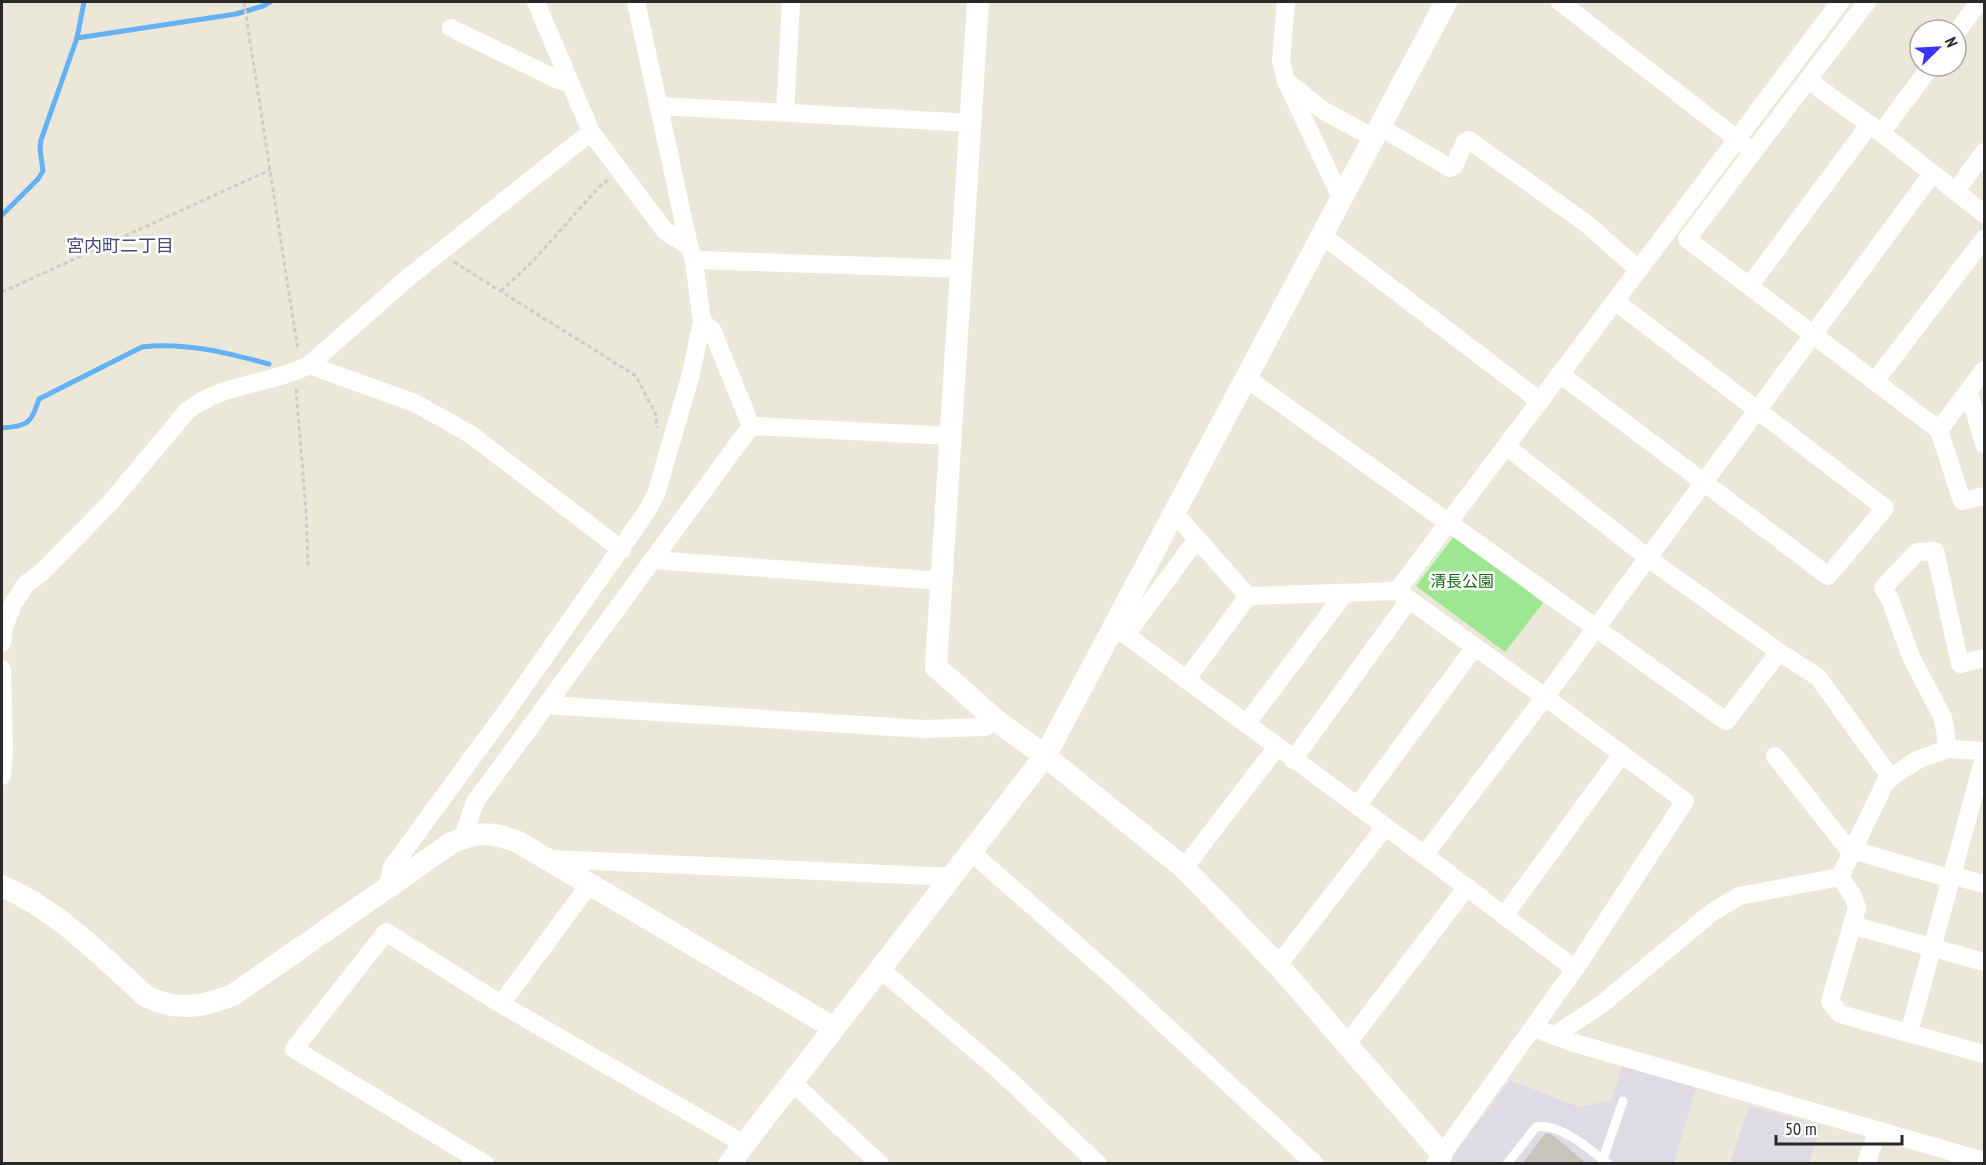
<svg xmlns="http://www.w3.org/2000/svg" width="1986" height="1165" viewBox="0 0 1986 1165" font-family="'PT Sans Narrow','Noto Sans JP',sans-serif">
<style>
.industrial{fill:#dfdbe4}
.green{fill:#9de692}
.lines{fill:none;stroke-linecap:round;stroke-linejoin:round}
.stream{stroke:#65b1f5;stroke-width:5}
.building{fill:#c7c4b9;stroke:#c7c4b3;stroke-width:1.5}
.path{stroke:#ccc;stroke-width:3;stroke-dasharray:4.5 3;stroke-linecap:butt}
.service{stroke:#fff;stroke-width:9}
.minor{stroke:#fff;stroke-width:18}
.tertiary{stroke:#fff;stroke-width:22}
.labels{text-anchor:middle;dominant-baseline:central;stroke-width:5;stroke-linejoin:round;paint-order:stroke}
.park-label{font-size:16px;fill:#156916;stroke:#fff}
.neighbourhood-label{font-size:18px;fill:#48477c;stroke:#fff}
</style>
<rect width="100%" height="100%" fill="#ece8d9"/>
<g class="industrial">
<polygon points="1622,1065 1696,1088 1674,1163 1447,1164 1510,1080 1579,1107 1612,1100"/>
<polygon points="1749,1106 1821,1126 1809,1163 1730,1163"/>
</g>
<polygon class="green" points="1455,535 1543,603 1505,652 1416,586"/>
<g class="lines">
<g class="stream">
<polyline points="77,38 236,14 263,6 270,2"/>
<polyline points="2,215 38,179 43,171 40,149 41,140 77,38 84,2"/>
<path d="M2 428C29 425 30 425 39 399L142 347C186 342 227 353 269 364"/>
</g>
</g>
<polygon class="building" points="1546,1134 1551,1135 1586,1164 1523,1164"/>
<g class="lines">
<g class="path">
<polyline points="244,2 298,351"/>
<polyline points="454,262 636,376 656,415 657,428"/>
<polyline points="501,291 533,261 599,187 608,180"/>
<polyline points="2,292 270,170"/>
<polyline points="296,389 306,510 308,567"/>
</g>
<g class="service">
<polyline points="1603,1159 1623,1101"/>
<path d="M1507 1164 1536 1127C1560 1123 1590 1149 1608 1164"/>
</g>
<g class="minor">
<polyline points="536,2 591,132 665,231 689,246"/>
<polyline points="1286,2 1281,61 1286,81 1341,198"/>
<polyline points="1560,2 1746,146"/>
<polyline points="1867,2 1687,239 1939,430 1962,501 1984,496"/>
<polyline points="451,28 558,80 570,83"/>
<polyline points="1956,33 1979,2"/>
<polyline points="1808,80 1881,133 1984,214"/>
<polyline points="1290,84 1324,111 1374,138"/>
<polyline points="660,106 972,123"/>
<polyline points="785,113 791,2"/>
<polyline points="1380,127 1450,168 1454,166 1465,142 1469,140 1587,224 1639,270"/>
<polyline points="1881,133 1931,66"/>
<polyline points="1956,191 1984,152"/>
<polyline points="1322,235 1540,401"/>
<polyline points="694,260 962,269"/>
<polyline points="1750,285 1870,124"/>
<polyline points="702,322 712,330 751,426 951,436"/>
<polyline points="309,365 415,403 470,434 622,550"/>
<polyline points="1560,374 1828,576 1885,508 1615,301"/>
<polyline points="1246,378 1726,721 1779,652 1648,558 1506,446"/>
<polyline points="1875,381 1984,239"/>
<polyline points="1965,395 1971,399 1984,444"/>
<polyline points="1939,430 1984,370"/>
<polyline points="1174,513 1248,596 1397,591 1545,697 1685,801 1575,969 1435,1164"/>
<polyline points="653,560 942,581"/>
<polyline points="1397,591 1840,2"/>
<polyline points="1113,629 1126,635 1424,855 1575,969"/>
<polyline points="1126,635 1197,539"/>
<path d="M2 643 4 627 13 604 26 584 41 573 110 503 187 411C221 383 270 385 309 365L410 276 591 132"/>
<polyline points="1779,652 1818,677 1891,778"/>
<polyline points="2,669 4,751 2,776"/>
<polyline points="1186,680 1248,596"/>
<polyline points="546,705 924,729 984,727 997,721"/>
<polyline points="1246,724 1345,593"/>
<polyline points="1948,749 1943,718 1911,657 1890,599 1883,588 1917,552 1935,551 1960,664 1984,658"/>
<polyline points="1775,756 1852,854"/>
<polyline points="1293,760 1409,600"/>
<polyline points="1357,806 1475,647"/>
<polyline points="463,837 475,802 751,426"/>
<polyline points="1853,850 1951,879 1958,877 1984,884"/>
<polyline points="971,852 1110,974 1315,1164"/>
<polyline points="1424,855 1545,697 1932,174"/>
<polyline points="549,859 952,877"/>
<polyline points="1184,868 1277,747"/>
<polyline points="1840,877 1853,896 1857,908 1830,1001 1840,1014 1984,1054"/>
<polyline points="1840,877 1886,781 1917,760 1948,749 1984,751"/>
<polyline points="389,885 392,867 513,702 645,514 656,494 691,374 702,322 694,260 689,246 636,2"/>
<polyline points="1504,916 1622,754"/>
<polyline points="1852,925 1984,962"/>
<polyline points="1278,965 1385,827"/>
<polyline points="880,969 1003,1074 1098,1164"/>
<polyline points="501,1004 589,885"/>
<polyline points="1534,1028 1571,1042 1984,1161"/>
<polyline points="1909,1033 1984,758"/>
<polyline points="1555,1035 1602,1004 1711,913 1739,896 1840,877"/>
<polyline points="1347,1044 1467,887"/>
<polyline points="792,1082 880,1164"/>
<polyline points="485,1164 294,1049 386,932 501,1004 744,1144"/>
<polyline points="1866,1164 1878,1130"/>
</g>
<g class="tertiary">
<polyline points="978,2 936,667 997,721 1045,756 1184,868 1278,965 1442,1154"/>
<path d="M2 886C58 910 101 956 146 996 176 1012 202 1007 233 995L450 844C474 831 493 832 518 842L834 1028"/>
<polyline points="729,1164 1045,756 1446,2"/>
</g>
</g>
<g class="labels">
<g class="park-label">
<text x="1462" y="581">清長公園</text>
</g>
<g class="neighbourhood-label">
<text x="120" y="245">宮内町二丁目</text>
</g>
</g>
<rect width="1986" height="1165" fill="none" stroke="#292929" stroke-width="6"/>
<g transform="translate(1938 48) rotate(66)"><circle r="28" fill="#ffffff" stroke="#a9a9a9" stroke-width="1.5"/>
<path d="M0-4.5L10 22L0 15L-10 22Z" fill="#3833ff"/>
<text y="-9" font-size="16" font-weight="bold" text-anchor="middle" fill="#292929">N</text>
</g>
<path d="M1776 1135v9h126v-9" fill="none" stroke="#292929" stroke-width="3"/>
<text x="1785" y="1135" font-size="18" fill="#292929" stroke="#ffffff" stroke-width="4.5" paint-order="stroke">50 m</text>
</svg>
